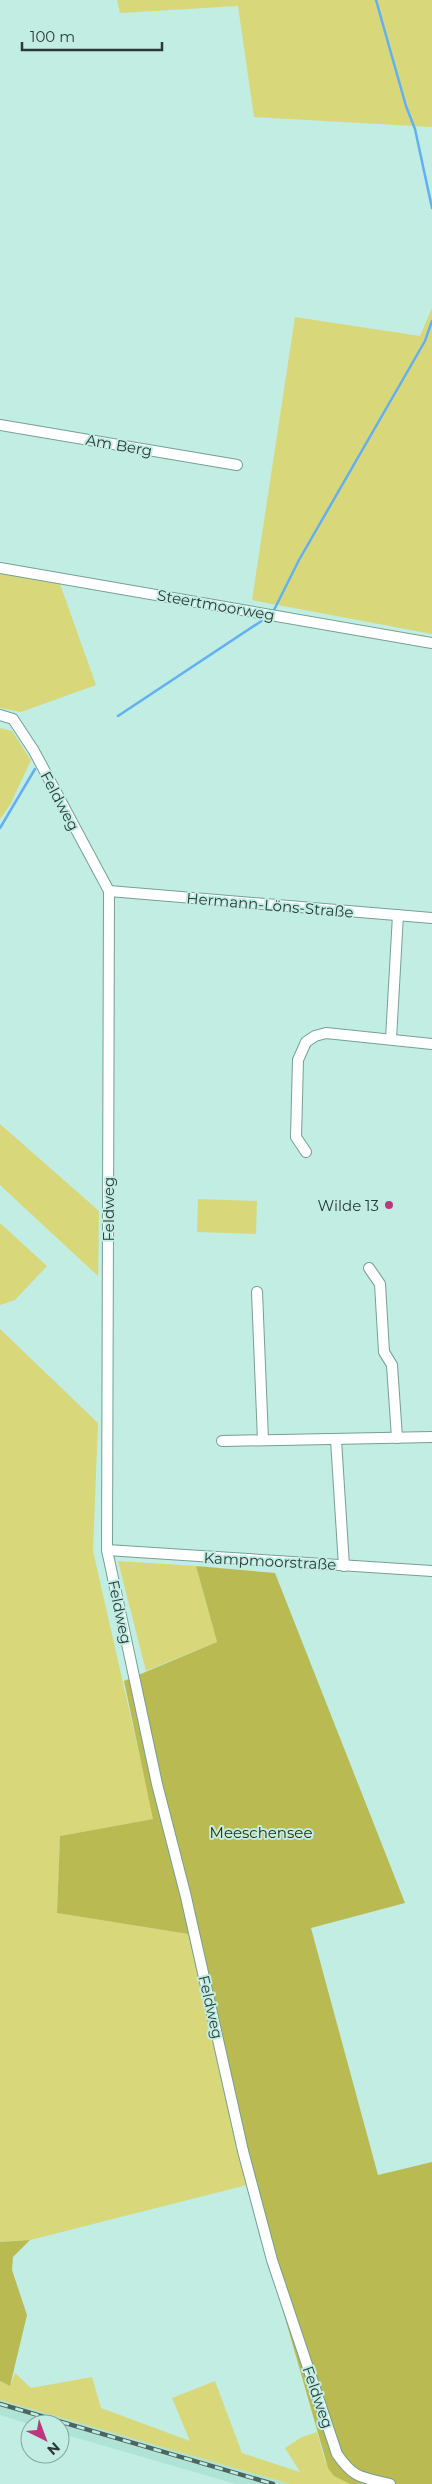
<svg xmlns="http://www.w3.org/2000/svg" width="432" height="2484" viewBox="0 0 432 2484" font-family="Montserrat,sans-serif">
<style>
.built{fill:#aee3d6}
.green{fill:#d8d87b}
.forest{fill:#baba53}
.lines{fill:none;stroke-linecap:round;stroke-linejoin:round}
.stream{stroke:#63aff4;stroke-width:2.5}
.minor-casing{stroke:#76a095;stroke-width:12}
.minor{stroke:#fff;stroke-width:10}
.rail-casing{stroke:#4d645f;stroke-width:4.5}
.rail{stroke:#c1ede2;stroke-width:2.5;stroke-dasharray:8;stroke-linecap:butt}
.poi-dot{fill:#bc387e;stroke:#c1ede2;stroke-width:2}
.labels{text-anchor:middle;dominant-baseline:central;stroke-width:4;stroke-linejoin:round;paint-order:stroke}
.street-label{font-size:15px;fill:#2a3b37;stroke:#c1ede2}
.poi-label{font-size:15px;fill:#2a3b37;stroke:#c1ede2;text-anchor:end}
.park-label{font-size:15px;fill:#2e2d01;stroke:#c1ede2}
</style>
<rect width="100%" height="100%" fill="#c1ede2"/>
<polygon class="built" points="0,2400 290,2484 236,2484 60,2433 60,2424 29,2424 0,2415"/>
<g class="green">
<polygon points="117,0 432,0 432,127 254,117 238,6 120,13"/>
<polygon points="432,308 432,634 252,600 295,317 420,336"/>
<polygon points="0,573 60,584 96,685 21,712 0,708"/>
<polygon points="0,728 12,731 31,760 10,805 0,819"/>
<polygon points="0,1124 99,1211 98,1276 0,1185"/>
<polygon points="198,1199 257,1201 256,1234 197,1232"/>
<polygon points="0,1223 47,1266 15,1300 0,1305"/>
<polygon points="0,1329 98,1423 93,1551 154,1819 60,1836 57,1913 188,1934 247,2185 30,2240 0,2242"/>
<polygon points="118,1561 196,1566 217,1642 146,1671"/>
<path d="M15 2373 31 2388 92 2377 101 2408 190 2441 172 2398 215 2381 242 2453 300 2472 285 2448 300 2438 317 2432C325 2459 323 2471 350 2484H290L0 2400V2381L10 2386Z"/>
</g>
<g class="forest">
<polygon points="196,1566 275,1573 405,1903 311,1928 378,2175 432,2162 432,2484 350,2484 334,2476 328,2468 247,2185 188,1934 57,1913 60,1836 153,1819 124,1681 217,1642"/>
<polygon points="30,2240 13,2257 12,2270 27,2315 10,2386 0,2381 0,2242"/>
</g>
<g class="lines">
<g class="stream">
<polyline points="376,0 406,106 415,129 432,208"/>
<polyline points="274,610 299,560 425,341 432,321"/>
<polyline points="118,716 266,618"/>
<polyline points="0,828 35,769"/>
</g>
<g class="minor-casing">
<g id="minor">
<polyline points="0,425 237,465"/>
<polyline points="0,568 432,643"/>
<path d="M0 715 13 719 34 751 109 891 107 1550 157 1784 186 1897 243 2151 272 2260 337 2454C354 2479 362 2477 390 2484"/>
<polyline points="109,891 432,918"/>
<polyline points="391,1039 398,915"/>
<polyline points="306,1152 296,1137 298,1060 306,1042 315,1036 326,1033 432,1044"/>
<polyline points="369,1268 380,1284 384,1352 392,1365 397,1438"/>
<polyline points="257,1292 263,1440"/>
<polyline points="336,1440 344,1566"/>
<polyline points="222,1441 432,1437"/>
<polyline points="107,1550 432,1571"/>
</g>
</g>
<use href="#minor" class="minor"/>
<g class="rail-casing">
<polyline id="rail" points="0,2404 273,2484"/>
</g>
<use href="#rail" class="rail"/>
</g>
<circle class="poi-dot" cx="389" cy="1205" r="5"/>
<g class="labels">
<g class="street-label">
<text transform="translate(119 445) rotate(10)">Am Berg</text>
<text transform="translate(216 605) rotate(10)">Steertmoorweg</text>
<text transform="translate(60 801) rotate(62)">Feldweg</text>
<text transform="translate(270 905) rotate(5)">Hermann-Löns-Straße</text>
<text transform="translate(108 1209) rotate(-90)">Feldweg</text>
<text transform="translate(270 1561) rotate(3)">Kampmoorstraße</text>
<text transform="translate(120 1612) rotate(78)">Feldweg</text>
<text transform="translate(211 2007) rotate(77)">Feldweg</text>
<text transform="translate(318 2397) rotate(71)">Feldweg</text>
</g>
<g class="poi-label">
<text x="379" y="1205">Wilde 13</text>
</g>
<g class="park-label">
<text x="261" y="1832">Meeschensee</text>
</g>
</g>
<g transform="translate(45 2439) rotate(138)"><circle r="24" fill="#c1ede2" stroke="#85a69e"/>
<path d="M0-4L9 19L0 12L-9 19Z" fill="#bc387e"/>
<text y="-8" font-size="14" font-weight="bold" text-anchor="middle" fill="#2a3b37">N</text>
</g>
<path d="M22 42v8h140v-8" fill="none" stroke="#2a3b37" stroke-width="2.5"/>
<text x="30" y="42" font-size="15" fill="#2a3b37" stroke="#c1ede2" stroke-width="4" paint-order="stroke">100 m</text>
</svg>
